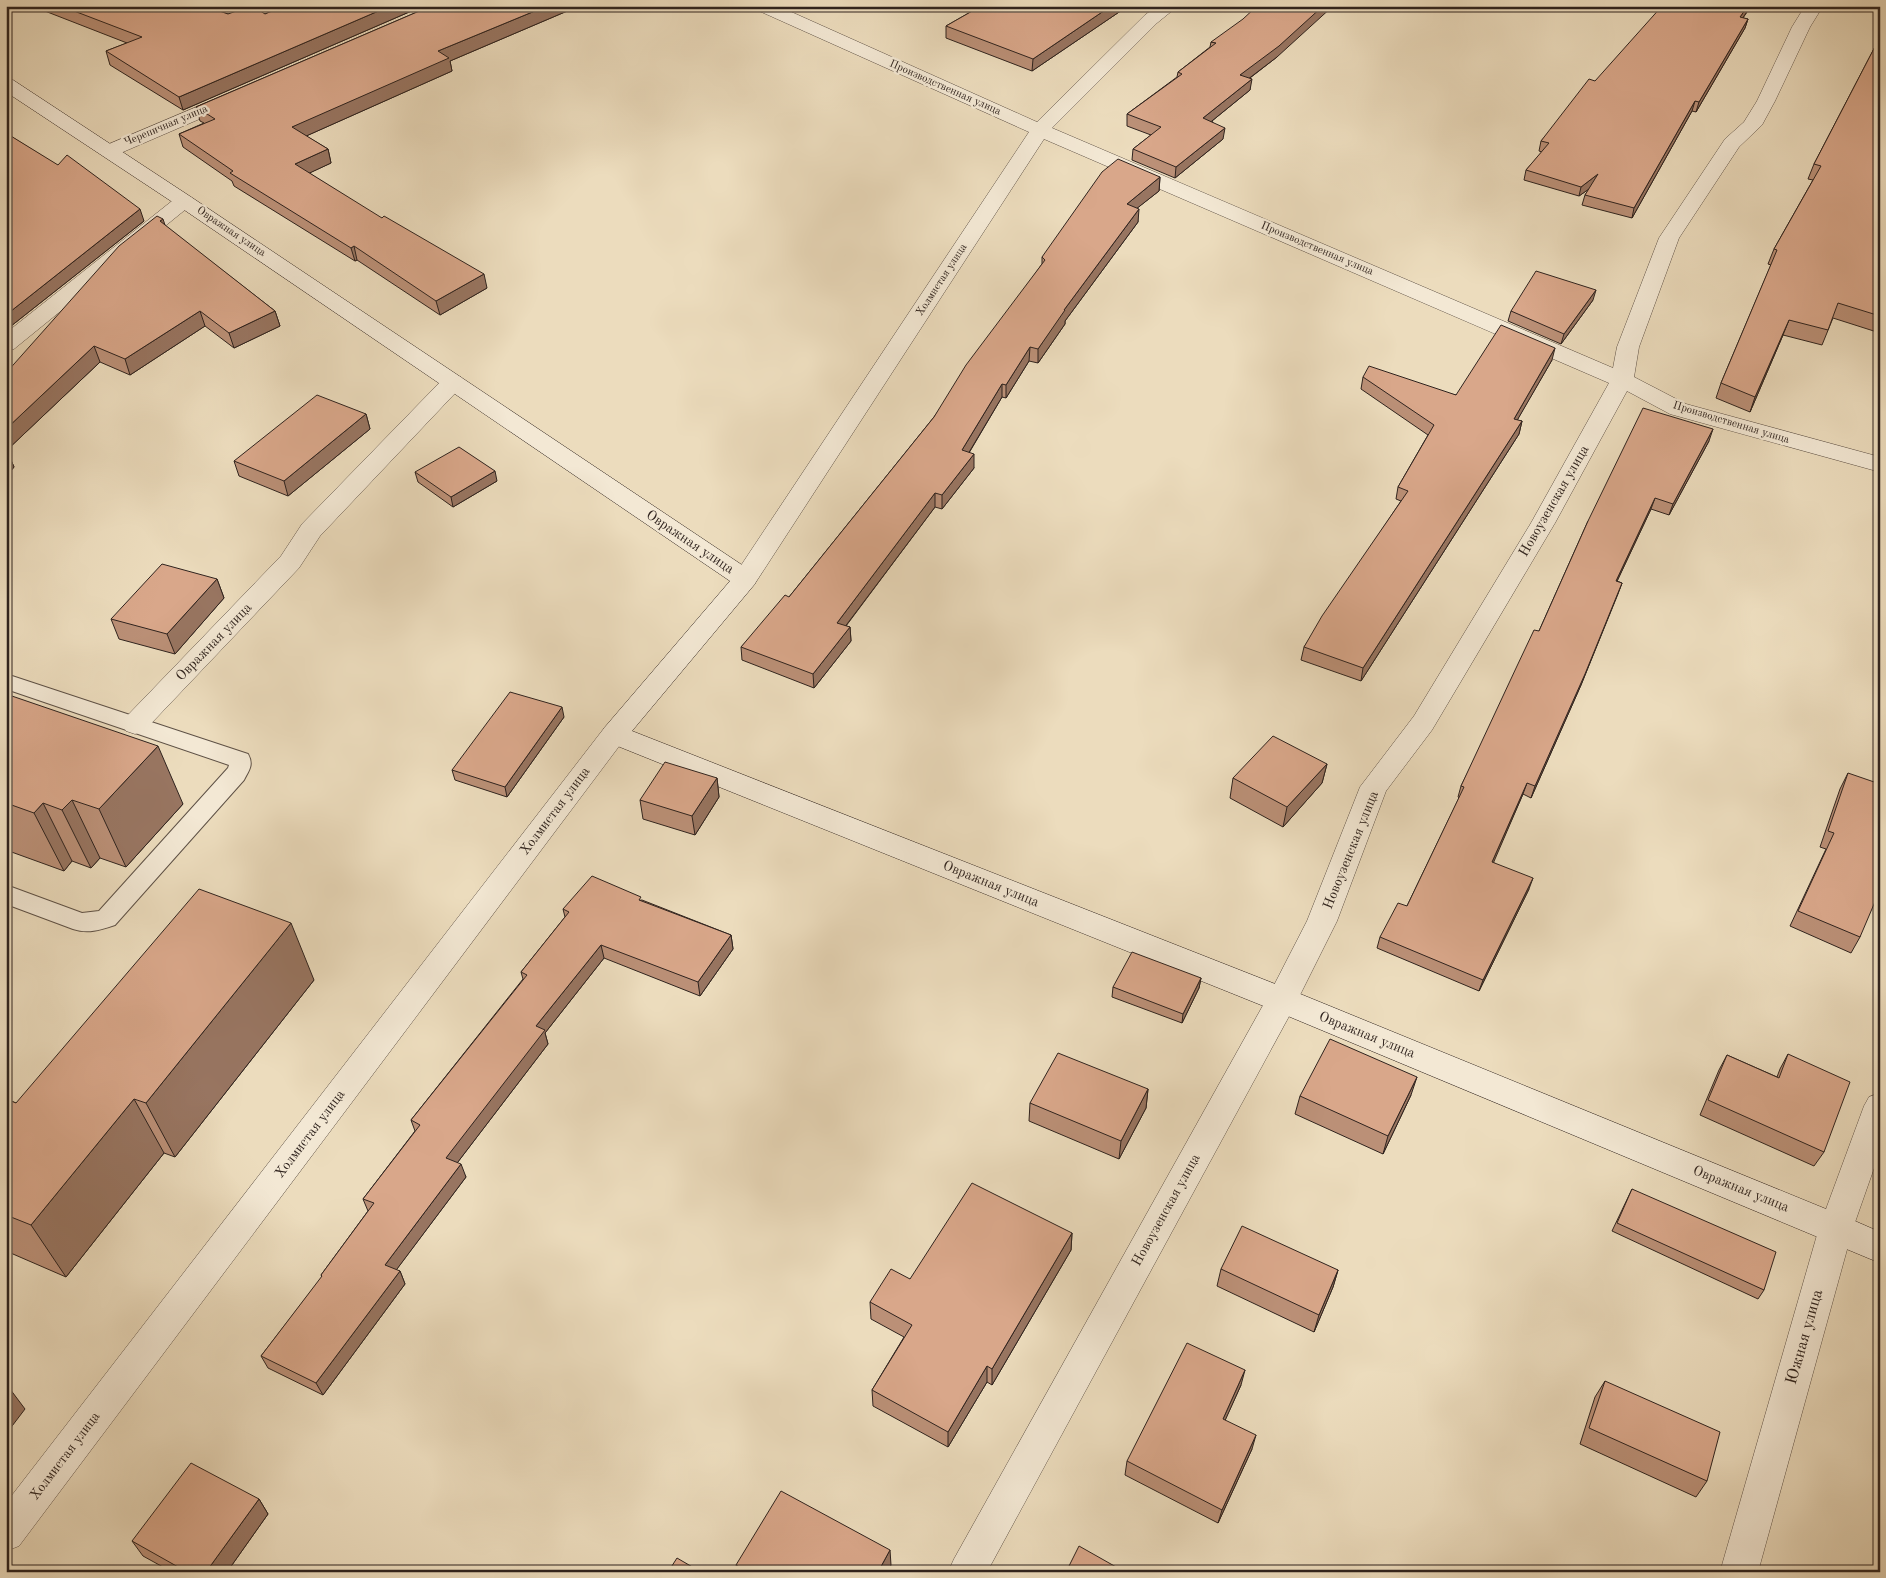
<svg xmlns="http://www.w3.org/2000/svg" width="1886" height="1578" viewBox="0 0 1886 1578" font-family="'Old Standard TT',serif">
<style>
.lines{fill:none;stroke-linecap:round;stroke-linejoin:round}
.lane-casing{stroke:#5e5146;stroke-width:2}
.street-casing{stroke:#5e5146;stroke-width:1}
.secondary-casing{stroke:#2f231e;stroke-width:1}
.lane{fill:#f3e8d4;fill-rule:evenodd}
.street{fill:#f3e8d4;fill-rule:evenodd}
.secondary{fill:#f3e8d4;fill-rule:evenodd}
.wall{fill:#bb9077;stroke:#2f231e}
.shaded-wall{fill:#987561;stroke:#2f231e}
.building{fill:#d9a78a;stroke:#2f231e}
.labels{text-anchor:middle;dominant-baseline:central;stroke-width:4.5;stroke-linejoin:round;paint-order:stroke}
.far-street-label{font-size:11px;fill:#2f231e;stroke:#f3e8d4}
.street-label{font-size:14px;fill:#2f231e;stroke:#f3e8d4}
.near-street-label{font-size:16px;fill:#2f231e;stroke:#f3e8d4}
</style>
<rect width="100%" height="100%" fill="#ecdcbd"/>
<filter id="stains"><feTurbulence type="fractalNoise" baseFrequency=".004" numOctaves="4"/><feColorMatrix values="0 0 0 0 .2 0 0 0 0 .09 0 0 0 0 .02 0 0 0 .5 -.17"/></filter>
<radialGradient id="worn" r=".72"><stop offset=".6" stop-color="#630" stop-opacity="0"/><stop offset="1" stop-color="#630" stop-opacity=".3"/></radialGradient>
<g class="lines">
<g class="lane-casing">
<path id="lane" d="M6 674 248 754C254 765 249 770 244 780L115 925C100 930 88 934 73 929L6 904V885L82 913 99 911 228 768 229 765 6 689Z"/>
</g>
<g class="street-casing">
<g id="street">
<polygon points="754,6 778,6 1037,122 1145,15 1157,6 1178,6 1157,23 1052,128 1613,368 1617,347 1659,238 1725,139 1744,122 1757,101 1792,27 1805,6 1823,6 1810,27 1775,101 1762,125 1739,147 1679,238 1639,347 1634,377 1686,404 1880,457 1880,472 1670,414 1627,391 1555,523 1432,730 1386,791 1337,921 1293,1009 987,1572 948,1572 954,1559 1271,991 1307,921 1360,787 1414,716 1531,523 1609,383 1044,139 754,585 745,587 736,585 733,579 736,573 1029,132 757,10"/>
<polygon points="232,92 239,94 241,98 239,102 116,155 109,157 102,155 99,151 102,147"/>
<polygon points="184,195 191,197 194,201 191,205 14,349 6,351 6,333 177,197"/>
<polygon points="453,375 461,377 464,382 461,387 320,536 299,568 144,731 135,734 126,731 122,724 126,717 281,556 302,524 445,377"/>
<polygon points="614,724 623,727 627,734 623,741 19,1546 6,1551 6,1503 605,727"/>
<polygon points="1880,1093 1880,1151 1853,1228 1758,1572 1720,1572 1819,1228 1864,1106 1869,1097"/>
</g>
</g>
<g class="secondary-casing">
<polygon id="secondary" points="6,78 13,80 191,197 754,573 757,579 754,585 632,731 1293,991 1848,1218 1880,1232 1880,1263 1271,1009 605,741 601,734 605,727 730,581 177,205 6,92"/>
</g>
<use href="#lane" class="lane"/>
<use href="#street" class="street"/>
<use href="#secondary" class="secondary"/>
</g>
<g class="wall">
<polygon points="32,6 205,6 228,14 265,14 284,6 423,6 183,110 110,65 106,51 127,43"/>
<polygon points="431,6 579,6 450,61 452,71 306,136 328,149 331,163 309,173 487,288 440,315 357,260 355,261 234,186 232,181 183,147 179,134 204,123 200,121 196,107"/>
<polygon points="981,6 1128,6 1032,71 946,38 946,26"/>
<polygon points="1751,6 1743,18 1748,19 1745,28 1696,112 1692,111 1632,218 1582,205 1585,195 1589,189 1579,196 1524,180 1526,170 1542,152 1539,151 1541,141 1595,81"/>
<polygon points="1880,37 1880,333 1833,318 1822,345 1783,335 1750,412 1716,398 1721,383 1771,265 1768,264 1774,249 1813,180 1808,179 1814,164"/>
<polygon points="1211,42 1277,57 1250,78 1250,90 1212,121 1223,139 1175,178 1132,160 1133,149 1151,135 1127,126 1127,114 1177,77 1178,72 1210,47"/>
<polygon points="6,130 7,131 9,135 144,221 6,330"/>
<polygon points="1160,177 1159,191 1137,208 1138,222 1065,321 1065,324 1038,363 1029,361 1006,398 1002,397 969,453 974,468 942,509 935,507 846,626 850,627 851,641 814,688 742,660 741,647 789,597 934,417 1042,264 1042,257"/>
<polygon points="165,226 275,311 280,326 234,348 205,326 130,375 100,362 6,451 7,451 14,467 6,477 6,373"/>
<polygon points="1593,300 1561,344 1508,321 1511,311"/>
<polygon points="1552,360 1517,420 1522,421 1519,434 1361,681 1301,660 1304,647 1401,501 1396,499 1398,487 1428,435 1361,389 1363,377 1456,395"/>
<polygon points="366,414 370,429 288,496 239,476 234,461"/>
<polygon points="1709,441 1669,515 1651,509 1617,581 1622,583 1618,594 1581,685 1531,798 1523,794 1493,862 1529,889 1479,991 1377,948 1380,937 1407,906 1459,798 1458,797 1461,786 1539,631 1588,521"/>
<polygon points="415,472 497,481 453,507 418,482"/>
<polygon points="217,579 224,598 175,654 119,639 111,619"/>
<polygon points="6,694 183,804 126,867 100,858 91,868 72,861 64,871 6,850"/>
<polygon points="564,717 507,797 455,780 452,770"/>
<polygon points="1327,764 1322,783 1283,827 1230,798 1233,778"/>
<polygon points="1848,773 1860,937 1851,953 1790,926 1826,849 1820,847 1840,789"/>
<polygon points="717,778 719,797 695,835 643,819 640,800"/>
<polygon points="642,900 731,935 733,949 700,996 604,958 545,1033 548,1044 457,1163 466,1177 396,1270 400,1271 405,1284 323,1395 268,1368 261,1356 322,1277 321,1275 368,1211 363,1199 415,1131 411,1120 523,979 521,972 565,917 563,909"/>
<polygon points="1201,978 1199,988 1182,1023 1112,997 1113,987"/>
<polygon points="314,980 175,1157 164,1153 66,1277 6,1251 6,1099 16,1103"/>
<polygon points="1788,1054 1824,1152 1814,1166 1700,1115 1719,1070 1727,1055 1777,1077 1780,1069"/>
<polygon points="1148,1089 1146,1108 1119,1159 1029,1121 1030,1103"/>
<polygon points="1411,1095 1383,1154 1295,1114 1300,1096"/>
<polygon points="1632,1189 1764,1290 1758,1299 1612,1231"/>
<polygon points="1072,1233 1071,1250 992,1385 987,1382 948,1447 873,1406 872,1390 904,1337 871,1319 870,1302 910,1279"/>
<polygon points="1221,1269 1338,1270 1333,1287 1314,1332 1217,1286"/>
<polygon points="1605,1381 1707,1481 1696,1497 1580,1444 1595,1397"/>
<polygon points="1241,1385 1225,1420 1252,1449 1218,1523 1125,1475 1127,1461"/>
<polygon points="259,1499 268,1514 227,1572 172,1572 143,1556 132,1541"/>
<polygon points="736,1565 891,1565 887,1572 738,1572"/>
</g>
<g class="shaded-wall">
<polygon points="390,6 423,6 183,110 179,97"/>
<polygon points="547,6 579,6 450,61 452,71 295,141 292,127 438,51"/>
<polygon points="1111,6 1128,6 1032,71 1033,59"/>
<polygon points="1323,6 1333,6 1277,57 1239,86 1240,75"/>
<polygon points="1748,6 1751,6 1737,26 1740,17"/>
<polygon points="1748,19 1745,28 1696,112 1699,102"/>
<polygon points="1252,79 1250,90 1202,129 1203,118"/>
<polygon points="1695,101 1692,111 1632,218 1634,208"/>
<polygon points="1225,128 1223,139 1175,178 1176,167"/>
<polygon points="328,149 331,163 299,178 295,164"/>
<polygon points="1598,174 1596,184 1579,196 1581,187"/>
<polygon points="1160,177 1159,191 1126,217 1127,204"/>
<polygon points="140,209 144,221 6,330 6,315"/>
<polygon points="1139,209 1138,222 1065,321 1065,324 1038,363 1038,349 1064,310"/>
<polygon points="163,219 168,234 160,221"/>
<polygon points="354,246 357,260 355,261 351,248"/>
<polygon points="484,274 487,288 440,315 436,301"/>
<polygon points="1596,290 1593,300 1561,344 1564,334"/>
<polygon points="200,311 205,326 130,375 125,359"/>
<polygon points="275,311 280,326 234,348 229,333"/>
<polygon points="1789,320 1783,335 1750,412 1755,397"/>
<polygon points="94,346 100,362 6,451 6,429"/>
<polygon points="1030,347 1029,361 1006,398 1006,385"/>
<polygon points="1555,348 1552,360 1511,431 1514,419"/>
<polygon points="1002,384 1002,397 962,464 962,450"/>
<polygon points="366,414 370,429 288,496 284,481"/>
<polygon points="1522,421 1519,434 1361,681 1363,668"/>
<polygon points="1713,429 1709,441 1669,515 1673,504"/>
<polygon points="7,451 14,467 6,477 6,453"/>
<polygon points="974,454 974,468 942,509 942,495"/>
<polygon points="495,471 497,481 453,507 451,497"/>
<polygon points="935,493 935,507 838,636 837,623"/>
<polygon points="1655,498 1651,509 1612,592 1616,581"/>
<polygon points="217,579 224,598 175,654 167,634"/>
<polygon points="1622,583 1581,685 1531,798 1535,786"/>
<polygon points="850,627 851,641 814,688 813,674"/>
<polygon points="562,707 564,717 507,797 505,787"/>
<polygon points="158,746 183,804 126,867 99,809"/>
<polygon points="1327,764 1322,783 1283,827 1287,807"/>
<polygon points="717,778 719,797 695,835 692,816"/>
<polygon points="1527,783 1523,794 1489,873 1492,862"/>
<polygon points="72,800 100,858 91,868 62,810"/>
<polygon points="43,803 72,861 64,871 34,813"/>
<polygon points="1533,878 1529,889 1479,991 1483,980"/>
<polygon points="291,923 314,980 175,1157 146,1103"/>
<polygon points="731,935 733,949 700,996 698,982"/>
<polygon points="601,945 604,958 545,1033 548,1044 451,1171 446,1158 536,1026"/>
<polygon points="1201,978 1199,988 1182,1023 1183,1014"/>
<polygon points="1417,1077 1411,1095 1383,1154 1388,1136"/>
<polygon points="1148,1089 1146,1108 1119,1159 1121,1141"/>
<polygon points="134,1099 164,1153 66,1277 31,1225"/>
<polygon points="461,1164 466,1177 391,1277 385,1265"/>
<polygon points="1072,1233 1071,1250 992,1385 992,1369"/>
<polygon points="1338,1270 1333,1287 1314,1332 1319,1315"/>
<polygon points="400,1271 405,1284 323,1395 316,1383"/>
<polygon points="987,1366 987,1382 948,1447 948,1432"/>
<polygon points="1245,1370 1241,1385 1219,1434 1223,1419"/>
<polygon points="7,1385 25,1409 6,1434 6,1386"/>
<polygon points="1256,1435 1252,1449 1218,1523 1222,1510"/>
<polygon points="259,1499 268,1514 227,1572 206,1572"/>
<polygon points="890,1550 891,1565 887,1572 878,1572"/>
</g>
<g class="building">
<polygon points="61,6 205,6 228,14 250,6 253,6 265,14 284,6 390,6 179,97 106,51 142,37"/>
<polygon points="431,6 547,6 438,51 449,58 292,127 328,149 295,164 382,218 384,216 484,274 436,301 354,246 351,248 230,173 233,171 179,134 215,119 196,107"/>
<polygon points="981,6 1111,6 1033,59 946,26"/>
<polygon points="1257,6 1323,6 1279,46 1240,75 1252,79 1203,118 1225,128 1176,167 1133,149 1161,127 1127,114 1182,74 1178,72 1216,43 1211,42 1243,19"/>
<polygon points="1662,6 1748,6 1740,17 1748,19 1699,102 1695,101 1634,208 1585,195 1598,174 1581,187 1526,170 1549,143 1541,141 1589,79 1595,81"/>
<polygon points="1880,37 1880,316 1838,303 1828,330 1789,320 1755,397 1721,383 1777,250 1774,249 1821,166 1814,164"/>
<polygon points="6,133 58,165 67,155 140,209 6,315 6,277 12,273 6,269"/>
<polygon points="1118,159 1160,177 1127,204 1139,209 1064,310 1065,310 1038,349 1030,347 1006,385 1002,384 962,450 974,454 942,495 935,493 837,623 850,627 813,674 741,647 785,595 789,597 934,417 966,365 1045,260 1042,257 1102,172"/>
<polygon points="157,216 163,219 160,221 275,311 229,333 200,311 125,359 94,346 6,429 6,373 119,246"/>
<polygon points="1536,271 1596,290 1564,334 1511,311"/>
<polygon points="1501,325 1555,348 1514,419 1522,421 1363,668 1304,647 1322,616 1408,491 1398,487 1434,425 1363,377 1369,366 1456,395"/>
<polygon points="317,395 366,414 284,481 234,461"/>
<polygon points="1643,408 1713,429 1673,504 1655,498 1616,581 1622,583 1585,674 1535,786 1527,783 1492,862 1533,878 1483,980 1380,937 1398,903 1407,906 1464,787 1461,786 1517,666 1534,630 1539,631 1588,521"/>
<polygon points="459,447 495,471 451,497 415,472"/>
<polygon points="162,564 217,579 167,634 111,619"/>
<polygon points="510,692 562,707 505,787 452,770"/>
<polygon points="6,694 158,746 99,809 72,800 62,810 43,803 34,813 6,803"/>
<polygon points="1273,736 1327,764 1287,807 1233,778"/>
<polygon points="665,762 717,778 692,816 640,800"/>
<polygon points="1848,773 1880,784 1880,890 1860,937 1798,911 1834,833 1828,831"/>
<polygon points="592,876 641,897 639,900 731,935 698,982 601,945 536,1026 545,1030 446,1158 461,1164 385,1265 400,1271 316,1383 261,1356 322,1276 321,1275 374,1203 363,1199 420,1125 411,1120 527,975 521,972 569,912 563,909"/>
<polygon points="199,889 291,923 146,1103 134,1099 31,1225 6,1215 6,1099 16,1103"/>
<polygon points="1132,952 1201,978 1183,1014 1113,987"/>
<polygon points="1330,1039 1417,1077 1388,1136 1300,1096"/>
<polygon points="1058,1053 1148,1089 1121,1141 1030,1103"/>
<polygon points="1788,1054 1850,1082 1824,1152 1708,1100 1727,1055 1779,1078"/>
<polygon points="972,1183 1072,1233 992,1369 987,1366 948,1432 872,1390 912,1325 870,1302 891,1269 910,1279"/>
<polygon points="1632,1189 1776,1252 1764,1290 1617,1223"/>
<polygon points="1242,1226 1338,1270 1319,1315 1221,1269"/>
<polygon points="1187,1343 1245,1370 1223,1419 1256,1435 1222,1510 1127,1461"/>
<polygon points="1605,1381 1720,1432 1707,1481 1589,1428"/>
<polygon points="191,1463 259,1499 206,1572 187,1572 132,1541"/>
<polygon points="781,1491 890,1550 878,1572 748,1572 736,1565"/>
<polygon points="1079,1546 1125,1572 1066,1572"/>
<polygon points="677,1558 701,1572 668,1572"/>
</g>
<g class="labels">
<g class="far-street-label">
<text transform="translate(945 88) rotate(24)">Производственная улица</text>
<text transform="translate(166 126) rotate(-23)">Черепичная улица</text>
<text transform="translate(231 232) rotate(34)">Овражная улица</text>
<text transform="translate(1317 249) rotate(23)">Производственная улица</text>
<text transform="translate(942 280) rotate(-57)">Холмистая улица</text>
<text transform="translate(1731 423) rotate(17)">Производственная улица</text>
</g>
<g class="street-label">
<text transform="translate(1554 501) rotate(-60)">Новоузенская улица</text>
<text transform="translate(690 542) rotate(34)">Овражная улица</text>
<text transform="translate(214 642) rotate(-46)">Овражная улица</text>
<text transform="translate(555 811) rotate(-53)">Холмистая улица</text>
<text transform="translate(1351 850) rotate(-68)">Новоузенская улица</text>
<text transform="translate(991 884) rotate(22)">Овражная улица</text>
<text transform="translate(1367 1035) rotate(22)">Овражная улица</text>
<text transform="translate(310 1134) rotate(-53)">Холмистая улица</text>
<text transform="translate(1741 1189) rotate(22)">Овражная улица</text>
<text transform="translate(1166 1210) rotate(-61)">Новоузенская улица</text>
<text transform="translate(65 1456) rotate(-53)">Холмистая улица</text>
</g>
<g class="near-street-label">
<text transform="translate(1805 1337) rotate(-74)">Южная улица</text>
</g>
</g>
<rect width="1886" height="1578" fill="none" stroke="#ecdcbd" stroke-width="25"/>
<rect x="8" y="8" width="1871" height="1563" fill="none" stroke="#2f231e" stroke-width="2.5"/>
<rect x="12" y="12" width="1861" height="1553" fill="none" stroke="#2f231e"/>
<rect width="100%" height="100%" filter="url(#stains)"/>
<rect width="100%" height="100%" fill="url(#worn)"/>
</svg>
